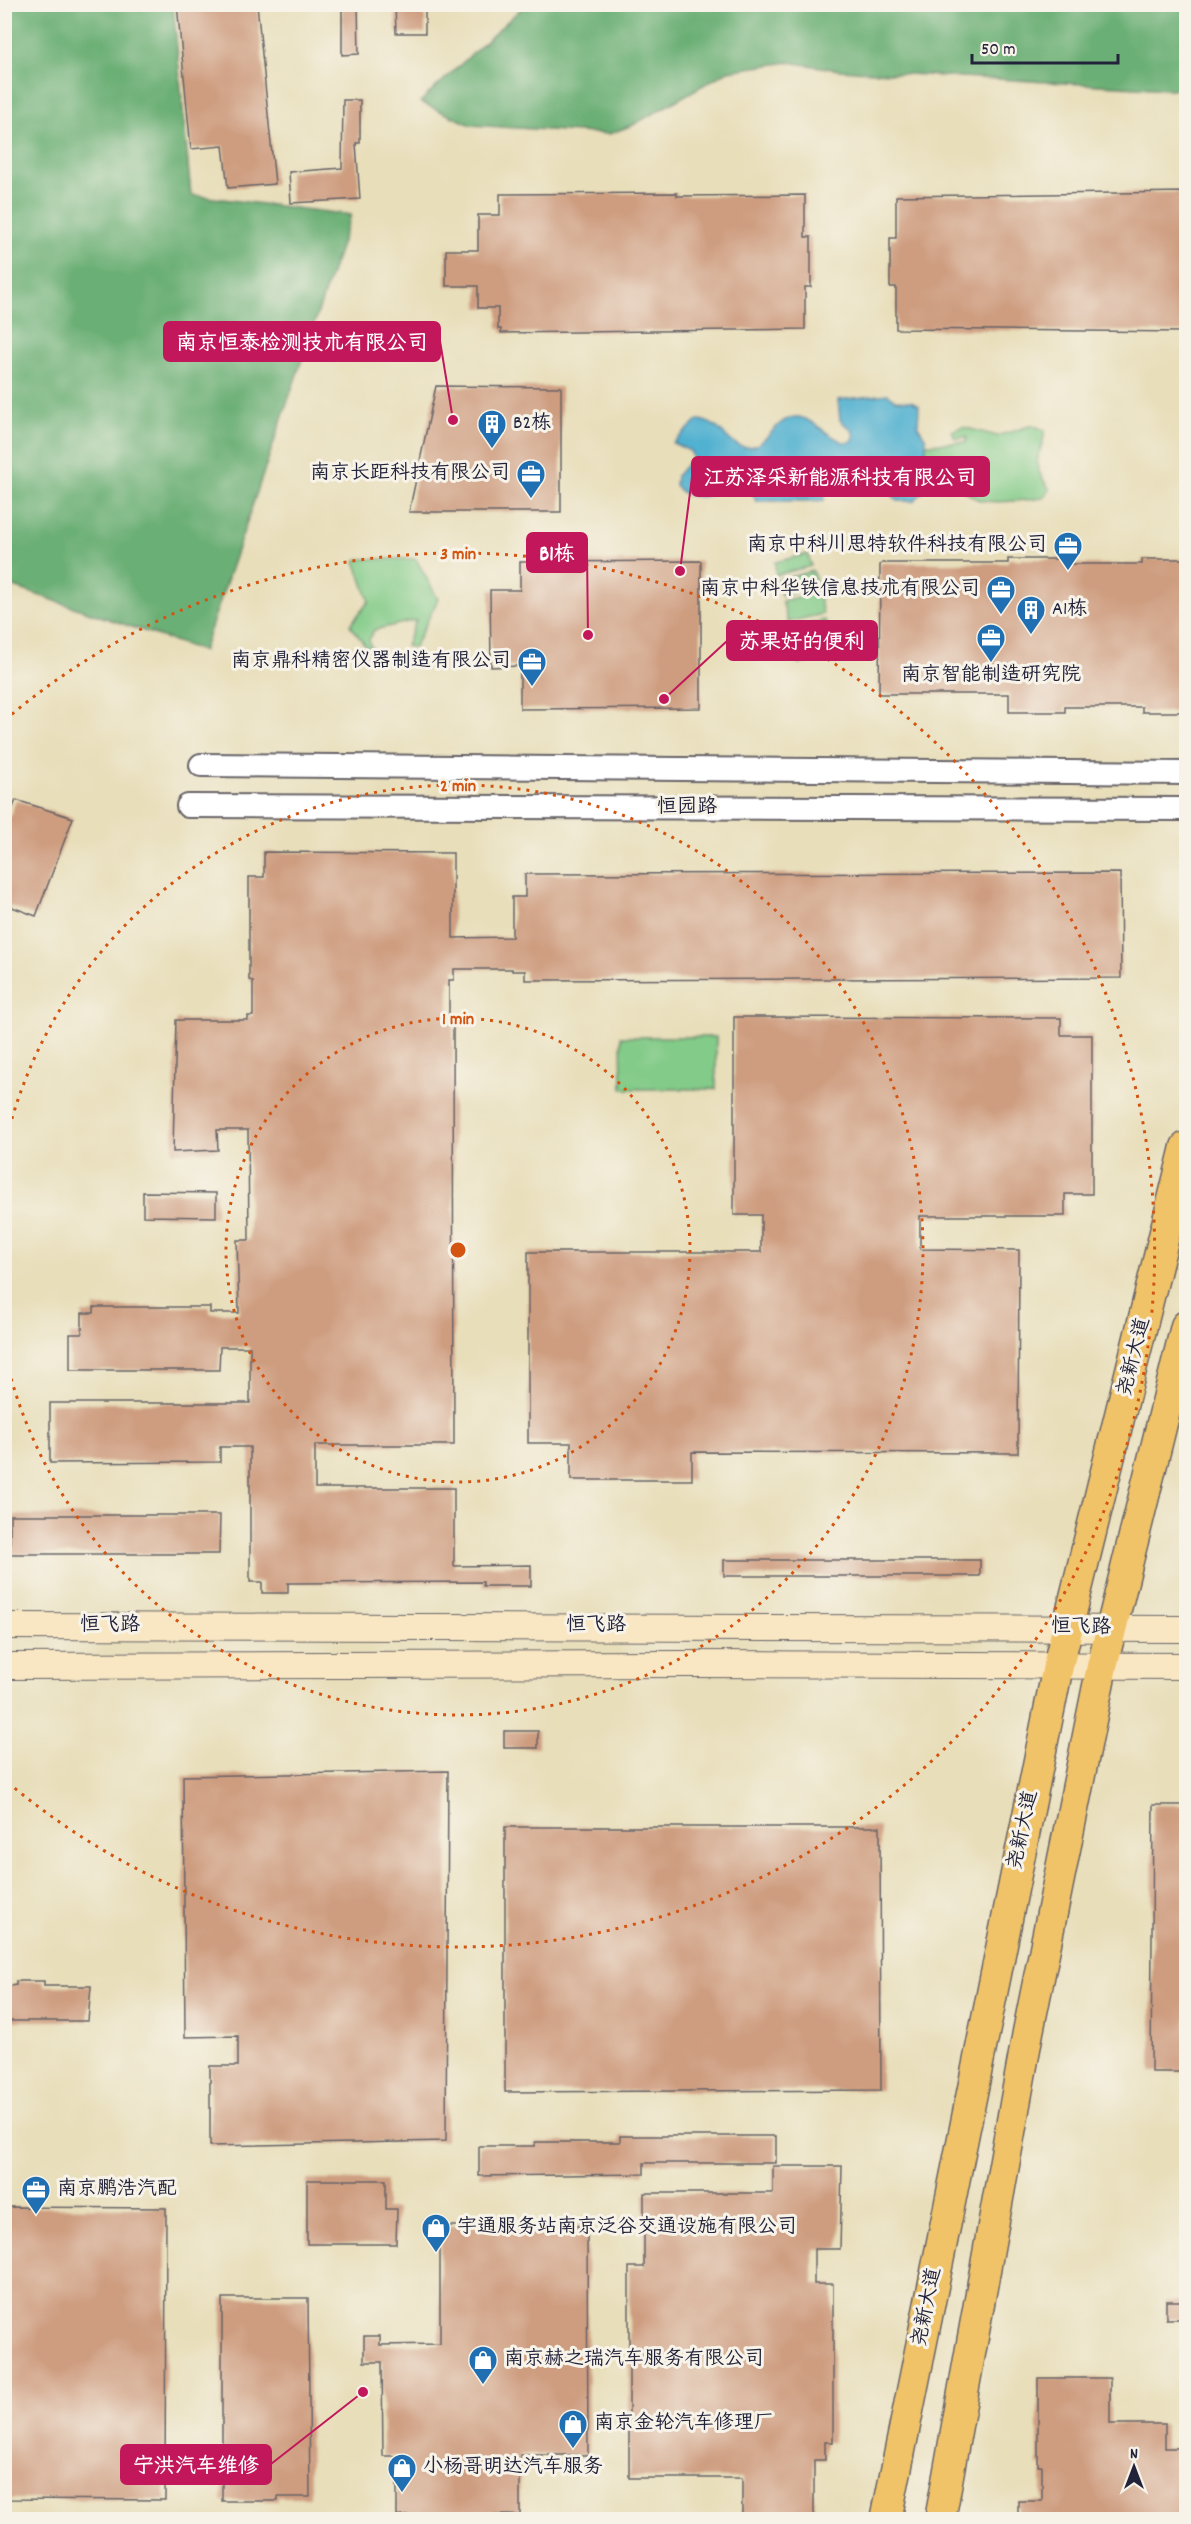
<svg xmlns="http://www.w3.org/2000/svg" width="1191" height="2524" viewBox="0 0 1191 2524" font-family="Dekko,'LXGW WenKai TC',sans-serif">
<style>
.green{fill:#83cb88;stroke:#527662;stroke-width:1.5}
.forest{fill:#6aaf74;stroke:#466858;stroke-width:1.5}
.water{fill:#51b1d0;stroke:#3a6a86;stroke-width:1.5}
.building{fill:#ce9c7f}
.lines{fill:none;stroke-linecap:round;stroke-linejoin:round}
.tertiary-casing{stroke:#676467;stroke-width:26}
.secondary-casing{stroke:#676467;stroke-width:28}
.primary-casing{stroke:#676467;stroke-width:33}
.tertiary{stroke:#fff;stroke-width:22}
.secondary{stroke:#f9e7c3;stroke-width:26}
.primary{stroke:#f1c369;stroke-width:30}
.ring{fill:none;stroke:#d45411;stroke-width:3;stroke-dasharray:3 6}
.labels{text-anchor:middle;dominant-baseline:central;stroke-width:6;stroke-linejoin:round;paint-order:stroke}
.poi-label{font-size:20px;fill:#22223b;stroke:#f7f3e8;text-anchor:start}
.street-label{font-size:20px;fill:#22223b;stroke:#f7f3e8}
.centre{fill:#d45411;stroke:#f7f3e8;stroke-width:3}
.ring-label{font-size:18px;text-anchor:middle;font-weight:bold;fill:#d45411;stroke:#f7f3e8;stroke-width:6;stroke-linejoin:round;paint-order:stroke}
.leader{fill:none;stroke:#c2185b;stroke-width:2}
.callout-dot{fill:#c2185b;stroke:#f7f3e8;stroke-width:2}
.callout{fill:#c2185b;stroke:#c2185b;stroke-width:2}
.callout-label{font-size:21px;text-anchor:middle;font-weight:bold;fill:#fff}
</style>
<rect width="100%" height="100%" fill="#f7f3e8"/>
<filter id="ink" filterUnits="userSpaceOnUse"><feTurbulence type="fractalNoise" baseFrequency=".0167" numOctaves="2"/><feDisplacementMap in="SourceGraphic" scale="12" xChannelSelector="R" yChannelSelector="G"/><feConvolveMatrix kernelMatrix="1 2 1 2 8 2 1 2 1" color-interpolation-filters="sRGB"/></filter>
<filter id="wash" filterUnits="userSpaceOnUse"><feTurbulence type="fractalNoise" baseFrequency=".008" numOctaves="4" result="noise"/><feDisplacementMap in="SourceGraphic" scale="24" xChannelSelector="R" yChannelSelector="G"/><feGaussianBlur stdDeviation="1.35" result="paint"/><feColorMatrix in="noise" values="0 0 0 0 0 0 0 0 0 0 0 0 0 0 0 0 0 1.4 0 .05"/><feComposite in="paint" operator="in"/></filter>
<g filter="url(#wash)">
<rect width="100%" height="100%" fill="#e8deba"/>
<g class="green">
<path d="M1033 425 1045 431C1040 462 1028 459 1050 490L1043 498C1027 500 990 505 977 499 954 488 954 471 925 469L926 444 966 442 967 437 955 438 952 431 963 427 997 436Z"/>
<polygon points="808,554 811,566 776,575 775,562"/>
<polygon points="359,559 416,559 438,599 414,648 406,646 416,620 374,630 369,640 372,650 369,650 350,625 369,601 355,561"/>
<polygon points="813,571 817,586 781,595 777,580"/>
<polygon points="818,592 823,614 788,622 782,601"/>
<polygon points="825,620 834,655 799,664 790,629"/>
<polygon points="621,1037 716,1037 716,1089 622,1089"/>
</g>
<g class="forest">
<polygon points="5,4 173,5 191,195 351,215 203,651 5,584"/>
<polygon points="525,5 1186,5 1186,90 839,70 789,62 728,71 633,125 609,134 471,125 420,102"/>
</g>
<path class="water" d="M888 394 895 400 911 401 919 405 918 426 926 439 925 469 919 473 918 482 923 492 914 501H898L889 492H824V501H756C749 488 746 474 729 479 722 499 686 503 675 485L676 476 693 457 690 451 673 443 698 420C722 422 725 444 744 447 768 450 774 415 799 417 814 419 829 439 847 443L853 440C857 430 846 427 840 420L838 400Z"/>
<g id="blocks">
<g class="building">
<polygon points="177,4 257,4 275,184 228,188 223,146 191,149"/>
<polygon points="395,4 425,4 425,33 396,33"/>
<polygon points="342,5 358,5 359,54 342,55"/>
<polygon points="343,100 360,100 360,143 356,143 360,199 291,203 289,172 342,168"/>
<polygon points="1186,192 1186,332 896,329 896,287 890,287 890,238 896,238 896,196"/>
<polygon points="677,193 677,196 805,195 805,237 811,237 811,287 805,287 805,329 501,333 501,329 498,329 498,308 478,308 478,286 446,286 446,250 478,250 478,215 500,215 500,194"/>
<polygon points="436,386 561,387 561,512 409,512"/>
<polygon points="1008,559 1065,559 1065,564 1142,564 1142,559 1186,559 1186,619 1183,619 1183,651 1186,651 1186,712 1142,712 1142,707 1065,707 1065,712 1009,712 1009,694 879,694 880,565 882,563 1008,563"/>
<polygon points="701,561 701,708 520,709 520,666 491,667 490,590 520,590 520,562"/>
<polygon points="16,800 73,818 36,916 4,904 4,830"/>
<polygon points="264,852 453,853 453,938 512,937 512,897 525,897 525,874 1120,873 1121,978 525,980 525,971 512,971 512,969 454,969 454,980 449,980 449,1017 453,1017 454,1445 315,1445 315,1488 454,1488 454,1566 531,1565 531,1586 483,1586 483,1582 288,1583 288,1593 262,1593 262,1582 250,1582 250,1447 220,1447 220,1462 50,1463 50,1403 250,1403 250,1347 220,1347 219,1370 70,1370 70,1334 82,1334 82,1313 94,1313 94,1307 210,1307 210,1313 239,1313 237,1240 249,1240 248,1130 217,1130 218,1150 173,1152 176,1020 248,1020 248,1016 253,1016 253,981 249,980 249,877 264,877"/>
<polygon points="734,1017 1061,1018 1061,1035 1092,1035 1092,1194 1065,1194 1065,1216 920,1216 920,1249 1019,1250 1018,1453 692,1452 692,1480 571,1480 571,1443 528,1443 528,1252 761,1252 761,1215 734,1215"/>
<polygon points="143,1192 216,1193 216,1217 143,1216"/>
<polygon points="10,1515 220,1515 219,1554 10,1554"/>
<rect x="724" y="1560" width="256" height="16"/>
<rect x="504" y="1731" width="34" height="17"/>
<polygon points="448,1771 446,2141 210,2146 210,2066 238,2066 238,2036 185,2037 183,1776"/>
<polygon points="1153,1805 1186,1805 1186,2072 1151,2072"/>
<polygon points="505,1827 880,1827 881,2090 505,2092"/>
<polygon points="16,1981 44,1981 44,1986 91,1986 88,2021 4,2021 4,1987 16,1985"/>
<polygon points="620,2136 776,2136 776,2163 644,2163 644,2174 479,2176 479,2146 535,2146 535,2142 620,2142"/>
<polygon points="773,2166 842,2166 840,2249 814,2249 814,2284 833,2284 833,2442 825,2442 825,2460 814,2460 814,2520 742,2520 742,2478 629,2478 629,2267 644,2267 644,2193 773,2193"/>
<polygon points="307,2180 386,2180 386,2209 397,2209 396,2244 307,2244"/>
<polygon points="5,2207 166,2208 165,2500 4,2499"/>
<polygon points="440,2226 587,2226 588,2455 520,2455 520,2515 397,2516 397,2456 383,2456 382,2362 364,2362 364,2336 380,2336 380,2345 440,2344"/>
<polygon points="222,2298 308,2298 310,2497 278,2497 278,2501 222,2501"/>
<rect x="1166" y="2301" width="20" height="18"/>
<polygon points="1038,2378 1110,2378 1110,2424 1165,2424 1165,2448 1186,2448 1186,2520 1018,2520 1018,2501 1042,2501 1042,2466 1038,2466"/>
</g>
</g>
</g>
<g filter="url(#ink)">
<use href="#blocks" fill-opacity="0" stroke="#676467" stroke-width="1.5"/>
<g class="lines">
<g class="tertiary-casing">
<g id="tertiary">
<polyline points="201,765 1186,773"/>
<polyline points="188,806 1186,809"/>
</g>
</g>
<g class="secondary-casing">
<g id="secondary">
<polyline points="4,1626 1186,1629"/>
<polyline points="4,1666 686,1664 1186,1666"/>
</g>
</g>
<g class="primary-casing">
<g id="primary">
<polyline points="886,2520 1058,1666 1186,1147"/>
<polyline points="940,2520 1028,2032 1102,1666 1186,1326"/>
</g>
</g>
<use href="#tertiary" class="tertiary"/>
<use href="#secondary" class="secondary"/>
<use href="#primary" class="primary"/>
</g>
</g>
<g class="ring">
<circle cx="458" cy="1250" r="232"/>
<path d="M5 1145A465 465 0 1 1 5 1355"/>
<path d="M5 720A697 697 0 1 1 5 1780"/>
</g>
<defs>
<g id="building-pin" transform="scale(1.5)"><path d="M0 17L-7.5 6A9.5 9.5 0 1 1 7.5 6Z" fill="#1f6fb2" stroke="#f7f3e8"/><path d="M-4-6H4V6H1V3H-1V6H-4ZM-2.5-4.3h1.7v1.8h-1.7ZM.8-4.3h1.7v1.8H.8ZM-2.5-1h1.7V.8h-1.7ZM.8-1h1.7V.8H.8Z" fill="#fff"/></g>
<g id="office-pin" transform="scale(1.5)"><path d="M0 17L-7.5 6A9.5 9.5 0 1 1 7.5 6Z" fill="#1f6fb2" stroke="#f7f3e8"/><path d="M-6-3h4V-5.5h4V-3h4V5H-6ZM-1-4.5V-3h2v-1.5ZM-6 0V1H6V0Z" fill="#fff"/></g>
<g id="shop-pin" transform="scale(1.5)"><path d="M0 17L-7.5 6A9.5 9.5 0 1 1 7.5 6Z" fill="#1f6fb2" stroke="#f7f3e8"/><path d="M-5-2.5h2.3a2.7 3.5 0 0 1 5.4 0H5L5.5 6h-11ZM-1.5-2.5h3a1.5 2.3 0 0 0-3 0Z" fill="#fff"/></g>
</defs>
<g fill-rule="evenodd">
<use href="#building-pin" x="492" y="424"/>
<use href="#office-pin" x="531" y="474"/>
<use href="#office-pin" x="1068" y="546"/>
<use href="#office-pin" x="1001" y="590"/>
<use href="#building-pin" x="1031" y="610"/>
<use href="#office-pin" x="991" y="638"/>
<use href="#office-pin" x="532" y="662"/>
<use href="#office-pin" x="36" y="2190"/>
<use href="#shop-pin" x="436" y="2228"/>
<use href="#shop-pin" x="483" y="2360"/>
<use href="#shop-pin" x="573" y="2424"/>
<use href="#shop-pin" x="402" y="2468"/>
</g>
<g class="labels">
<g class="poi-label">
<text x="513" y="424">B2栋</text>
<text x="510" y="474" text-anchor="end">南京长距科技有限公司</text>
<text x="1047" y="546" text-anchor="end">南京中科川思特软件科技有限公司</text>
<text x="980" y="590" text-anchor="end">南京中科华铁信息技术有限公司</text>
<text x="1052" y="610">A1栋</text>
<text x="511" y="662" text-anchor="end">南京鼎科精密仪器制造有限公司</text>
<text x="991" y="676" text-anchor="middle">南京智能制造研究院</text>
<text x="57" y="2190">南京鹏浩汽配</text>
<text x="457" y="2228">宇通服务站南京泛谷交通设施有限公司</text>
<text x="504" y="2360">南京赫之瑞汽车服务有限公司</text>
<text x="594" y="2424">南京金轮汽车修理厂</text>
<text x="423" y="2468">小杨哥明达汽车服务</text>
</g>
<g class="street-label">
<text x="687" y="808">恒园路</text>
<text transform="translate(1135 1357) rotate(-76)">尧新大道</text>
<text x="110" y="1626">恒飞路</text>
<text x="596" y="1626">恒飞路</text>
<text transform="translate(1081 1628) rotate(1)">恒飞路</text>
<text transform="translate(1024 1830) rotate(-78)">尧新大道</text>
<text transform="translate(928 2307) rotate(-79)">尧新大道</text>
</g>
</g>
<circle cx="458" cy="1250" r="9" class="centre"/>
<g class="ring-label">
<text x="458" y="559">3 min</text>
<text x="458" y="791">2 min</text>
<text x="458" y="1024">1 min</text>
</g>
<path class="leader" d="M453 420L440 341M680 571L692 477M588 635L587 553M664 699L727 641M363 2392L271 2464"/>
<g class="callout-dot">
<circle cx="453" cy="420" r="6"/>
<circle cx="680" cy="571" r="6"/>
<circle cx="588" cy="635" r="6"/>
<circle cx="664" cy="699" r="6"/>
<circle cx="363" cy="2392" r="6"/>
</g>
<g class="callout">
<rect x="164" y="322" width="276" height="39" rx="6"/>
<rect x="692" y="457" width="297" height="39" rx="6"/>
<rect x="527" y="533" width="60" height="39" rx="6"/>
<rect x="727" y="621" width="150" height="39" rx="6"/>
<rect x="121" y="2445" width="150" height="39" rx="6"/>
</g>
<g class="callout-label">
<text x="302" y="349">南京恒泰检测技术有限公司</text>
<text x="840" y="484">江苏泽采新能源科技有限公司</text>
<text x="557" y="560">B1栋</text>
<text x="802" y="648">苏果好的便利</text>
<text x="196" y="2472">宁洪汽车维修</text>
</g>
<rect width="1191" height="2524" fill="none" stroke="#f7f3e8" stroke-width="24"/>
<g transform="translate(1134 2467)" stroke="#f7f3e8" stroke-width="4.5" paint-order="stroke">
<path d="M0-4.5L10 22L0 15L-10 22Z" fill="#22223b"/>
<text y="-9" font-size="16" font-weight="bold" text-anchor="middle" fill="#22223b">N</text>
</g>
<path d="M972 54v9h146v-9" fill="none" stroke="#22223b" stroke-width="3"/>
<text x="981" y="54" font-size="18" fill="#22223b" stroke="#f7f3e8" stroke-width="4.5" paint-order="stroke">50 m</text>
</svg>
